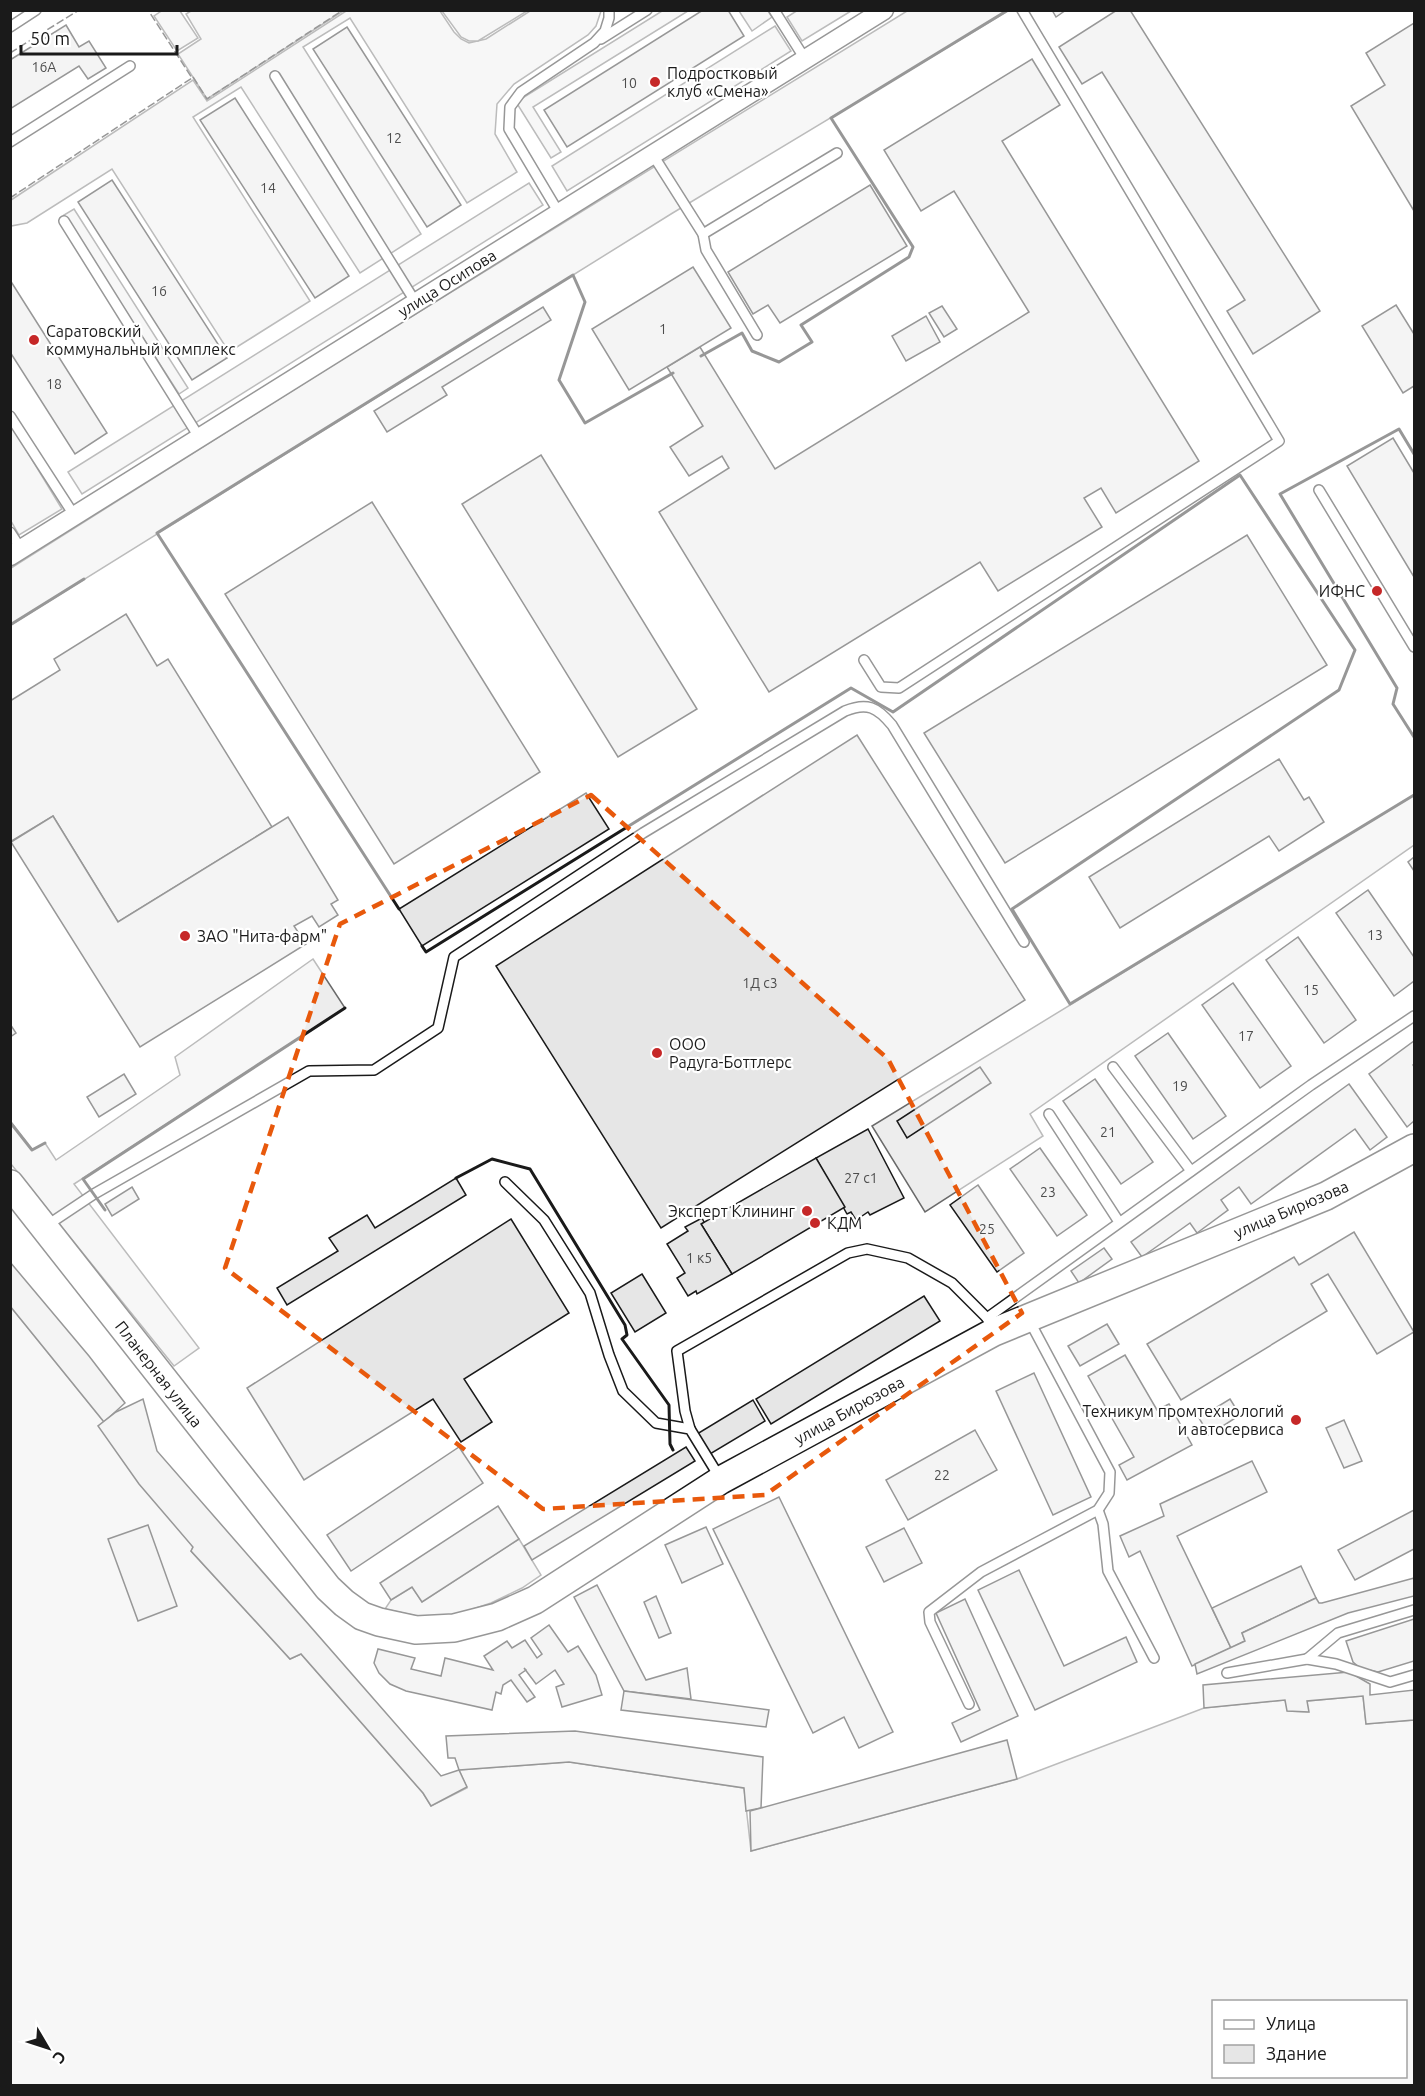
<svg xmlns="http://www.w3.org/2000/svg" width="1425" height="2096" viewBox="0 0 1425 2096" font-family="Ubuntu,sans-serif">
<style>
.built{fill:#ededed;stroke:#6a6a6a;stroke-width:1.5;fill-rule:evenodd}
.building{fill:#e6e6e6;stroke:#1a1a1a;stroke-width:1.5}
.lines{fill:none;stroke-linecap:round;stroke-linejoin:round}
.service-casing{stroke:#1a1a1a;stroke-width:12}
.minor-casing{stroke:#1a1a1a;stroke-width:21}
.secondary-casing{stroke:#1a1a1a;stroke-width:30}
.service{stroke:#fff;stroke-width:9}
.minor{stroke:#fff;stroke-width:18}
.secondary{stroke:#fff;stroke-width:27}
.fence{stroke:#1a1a1a;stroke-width:1.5;stroke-dasharray:8 3;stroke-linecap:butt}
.wall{stroke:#1a1a1a;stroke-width:3}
.marked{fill:none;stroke:#e8590c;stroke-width:4.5;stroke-dasharray:12 8;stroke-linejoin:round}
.poi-dot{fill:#c62828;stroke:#fff;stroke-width:2}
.labels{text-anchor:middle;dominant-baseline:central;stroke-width:4.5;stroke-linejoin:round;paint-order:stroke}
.number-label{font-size:14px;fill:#4d4d4d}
.poi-label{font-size:16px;fill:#1a1a1a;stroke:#fff;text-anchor:start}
.street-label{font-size:16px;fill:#1a1a1a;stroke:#fff}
</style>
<rect width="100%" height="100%" fill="#fff"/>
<g class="built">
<polygon points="163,10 180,11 198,38 177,51 154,16"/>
<polygon points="798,10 851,10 851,11 802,41 787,17"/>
<polygon points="191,11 191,10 343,11 207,99 178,54 201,39 186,14"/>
<polygon points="346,11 440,11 454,32 461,39 469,43 486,39 530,11 601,11 596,26 588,35 514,84 497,104 495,134 517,172 467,203 350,18 303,47 421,234 360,273 241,87 193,117 310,301 229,352 112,169 27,223 11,226 11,200 193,80 207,101"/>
<polygon points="442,11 527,11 478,41 469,41 461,37"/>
<polygon points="662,11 688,11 533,107 561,152 551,158 516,102"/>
<polygon points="739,11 768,11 772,17 752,31"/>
<polygon points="907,11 1008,11 671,214 11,625 11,568 349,355"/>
<polygon points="775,26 791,51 567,191 552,166"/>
<polygon points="529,183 543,205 82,494 68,472"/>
<polygon points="74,209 188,388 179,394 64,215"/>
<polygon points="11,425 62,509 19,535 11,521"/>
<polygon points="1414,795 1414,845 1030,1114 1043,1136 925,1212 872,1126"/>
<polygon points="313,959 345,1008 74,1184 199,1348 174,1366 11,1164 11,1122 32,1150 45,1143 56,1160 180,1075 175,1057"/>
<path d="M10 1306 104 1422 193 1547 191 1551 290 1659 301 1654 423 1793 431 1806 467 1788 459 1770 569 1762 744 1788 751 1851 1017 1779 1204 1708 1285 1700 1288 1711 1308 1712 1307 1701 1363 1696 1366 1724 1414 1720V2085H11ZM1214 2002H1406V2076H1214Z"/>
<polygon points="519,1539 541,1575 522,1588 491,1603 449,1617 417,1616 385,1609 391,1600 412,1587 422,1602"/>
</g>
<g class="building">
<polygon points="703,10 728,10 744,36 567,147 544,110"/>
<polygon points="1052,10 1066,10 1056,17"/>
<polygon points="1117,10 1130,10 1320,311 1253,354 1227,311 1245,300 1102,72 1082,84 1059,47"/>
<polygon points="1414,23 1414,211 1351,106 1385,85 1366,53"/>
<polygon points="66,25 79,47 89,41 106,68 88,79 79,66 10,109 10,60"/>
<polygon points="347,27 461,205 427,227 313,49"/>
<polygon points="1032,59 1060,105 1002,141 1199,461 1116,513 1101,488 1084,498 1102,527 998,591 980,562 769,692 659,512 729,468 722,456 689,476 670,447 703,426 667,367 700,347 775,469 1029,312 954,191 921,211 884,150"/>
<polygon points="235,98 349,276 315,298 200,120"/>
<polygon points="112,180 227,358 192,380 78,202"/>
<polygon points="870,185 907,246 780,323 768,305 753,314 728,272"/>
<polygon points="693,267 731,328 629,390 592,329"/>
<polygon points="10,280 107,433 75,454 10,352"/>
<polygon points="1396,305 1414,334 1414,386 1403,393 1362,326"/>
<polygon points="942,306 957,329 944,337 929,313"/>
<polygon points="543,307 551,320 442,387 447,395 387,432 374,411"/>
<polygon points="926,316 940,342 906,361 892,336"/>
<polygon points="1393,438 1414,473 1414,577 1347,466"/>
<polygon points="541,455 697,709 618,757 462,504"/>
<polygon points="372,502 540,772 394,864 225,594"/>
<polygon points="1247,535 1327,665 1005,863 924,733"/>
<polygon points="126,614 157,666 168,659 272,827 118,922 53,816 10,842 10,701 60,670 54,659"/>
<polygon points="857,735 1025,1000 661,1228 496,966"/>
<polygon points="1279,759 1304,800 1309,797 1324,822 1279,851 1269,836 1120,928 1089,877"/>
<polygon points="586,793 609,829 422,946 399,909"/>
<polygon points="53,816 118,922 288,817 338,900 331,904 338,915 319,927 312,916 294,926 306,944 140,1047 11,842"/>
<polygon points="1414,857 1414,871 1408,862"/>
<polygon points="1368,890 1414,957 1414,981 1394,996 1336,913"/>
<polygon points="1298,937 1356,1020 1324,1043 1266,960"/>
<polygon points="1233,983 1291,1066 1260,1088 1202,1005"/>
<polygon points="10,1024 16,1033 10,1037"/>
<polygon points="1168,1033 1226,1116 1193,1139 1135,1056"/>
<polygon points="1414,1041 1414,1064 1413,1065 1414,1067 1414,1121 1407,1127 1369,1074"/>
<polygon points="980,1067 991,1083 907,1138 897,1121"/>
<polygon points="124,1074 136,1094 99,1117 87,1097"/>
<polygon points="1095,1079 1153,1162 1121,1184 1063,1101"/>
<polygon points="1349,1084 1387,1137 1370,1150 1355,1129 1251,1204 1239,1187 1221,1200 1228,1210 1197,1233 1190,1223 1142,1257 1131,1242"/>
<polygon points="868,1129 904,1198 870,1215 868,1212 856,1220 851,1212 847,1214 816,1158"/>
<polygon points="1040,1148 1087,1215 1057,1236 1010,1169"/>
<polygon points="816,1158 845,1207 732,1274 701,1224"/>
<polygon points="456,1178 466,1195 287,1305 277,1288 338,1251 329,1238 367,1215 375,1228"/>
<polygon points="978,1185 1024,1253 997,1272 950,1205"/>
<polygon points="132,1187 139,1199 112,1216 105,1204"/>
<polygon points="702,1218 704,1222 701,1224 732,1274 697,1294 696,1291 688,1296 677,1278 685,1273 667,1244 688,1231 685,1227"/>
<polygon points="511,1219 569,1313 464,1379 492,1422 461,1442 433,1399 304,1480 247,1388"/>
<polygon points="1354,1232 1414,1332 1377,1354 1328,1274 1311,1284 1327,1311 1181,1400 1147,1344 1294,1257 1299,1265"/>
<polygon points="1104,1248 1112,1259 1079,1283 1071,1271"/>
<polygon points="10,1262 89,1356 125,1403 104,1422 10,1306"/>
<polygon points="642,1274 666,1313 635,1332 611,1293"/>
<polygon points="924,1296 940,1321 771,1424 756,1399"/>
<polygon points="1107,1324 1119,1344 1080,1366 1068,1346"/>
<polygon points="1125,1355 1157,1410 1169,1404 1192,1445 1127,1480 1119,1465 1134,1457 1088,1376"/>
<polygon points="1034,1373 1091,1497 1053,1515 996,1391"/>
<polygon points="143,1399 157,1451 441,1776 459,1770 467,1787 431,1806 423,1793 301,1654 290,1659 191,1551 193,1547 139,1484 98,1426 116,1412"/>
<polygon points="1230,1399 1240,1415 1209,1435 1199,1418"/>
<polygon points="753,1400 765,1421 710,1454 697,1434"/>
<polygon points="1344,1420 1362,1461 1344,1468 1326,1428"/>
<polygon points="975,1430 997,1470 908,1520 886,1480"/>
<polygon points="459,1447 483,1483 351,1571 327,1535"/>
<polygon points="686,1447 695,1461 532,1560 524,1546"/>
<polygon points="1252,1461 1267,1492 1177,1536 1231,1648 1192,1666 1140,1551 1129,1557 1120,1536 1164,1516 1160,1504"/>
<polygon points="779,1497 893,1732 859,1748 844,1717 813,1733 713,1529"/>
<polygon points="498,1506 519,1539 422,1602 412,1587 391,1600 380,1583"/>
<polygon points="1414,1510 1414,1549 1355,1580 1338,1550"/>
<polygon points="148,1525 177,1606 138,1621 108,1539"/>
<polygon points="706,1527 723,1564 682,1583 665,1545"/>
<polygon points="904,1528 922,1563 884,1582 866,1547"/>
<polygon points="1301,1566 1316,1598 1242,1633 1245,1641 1231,1648 1212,1608"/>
<polygon points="1019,1570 1064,1666 1126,1637 1137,1662 1035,1710 978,1590"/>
<polygon points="1414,1578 1414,1596 1348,1613 1197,1674 1195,1664 1245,1641 1242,1633 1316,1598 1319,1603 1322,1603"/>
<polygon points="597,1585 646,1680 687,1668 691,1699 624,1691 574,1597"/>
<polygon points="656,1596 671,1633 659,1638 644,1602"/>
<polygon points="965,1599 1018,1716 961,1742 952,1723 980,1710 936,1613"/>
<polygon points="1414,1619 1414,1661 1378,1672 1360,1668 1353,1662 1346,1641"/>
<polygon points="549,1625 568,1652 578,1646 596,1675 602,1695 562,1707 556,1687 564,1684 555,1670 536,1684 524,1668 526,1670 519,1675 535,1697 527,1702 511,1680 503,1685 501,1694 496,1692 492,1710 406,1691 390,1684 379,1673 374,1663 378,1649 415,1658 411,1669 441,1676 445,1658 493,1670 484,1656 507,1641 512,1648 525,1640 537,1658 542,1654 531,1638"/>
<polygon points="1349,1672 1370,1684 1370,1695 1414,1690 1414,1720 1366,1724 1363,1696 1307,1701 1309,1712 1287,1711 1285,1700 1204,1708 1203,1685"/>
<polygon points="624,1691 769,1710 766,1727 621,1710"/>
<polygon points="575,1731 763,1757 761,1808 746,1811 744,1788 569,1762 459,1770 455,1758 448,1758 446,1736"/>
<polygon points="1007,1740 1017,1779 751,1851 750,1811"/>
</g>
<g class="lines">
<g class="service-casing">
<g id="service">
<polyline points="774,10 805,59"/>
<polyline points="10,27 36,10"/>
<polyline points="601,39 647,10"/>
<polyline points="275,76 416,303"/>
<polyline points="10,142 130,66"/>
<polyline points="653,155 703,234 706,250 757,335"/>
<polyline points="559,213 509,129 510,107 521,92 594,43 605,31 609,18 609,10"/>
<polyline points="64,221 199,437"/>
<polyline points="703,234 837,153"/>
<polyline points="10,416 74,515"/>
<polyline points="1319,490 1414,647"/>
<polyline points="10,532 21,549"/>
<polyline points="864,660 881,687 899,688 1279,441 1022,10"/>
<polyline points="1113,1067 1191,1171"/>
<polyline points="1049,1114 1119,1222"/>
<polyline points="505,1182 544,1220 590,1293 609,1355 623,1391 656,1423 690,1429 720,1478"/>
<path d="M46 1226 94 1194 309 1071 374 1070 438 1028 454 957 643 833 845 711C867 702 877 707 892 725L1024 942"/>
<polyline points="994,1331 987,1318 1311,1085 1414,1016"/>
<polyline points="690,1429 685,1411 677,1351 848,1253 867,1249 908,1258 952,1283 987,1318"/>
<polyline points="1098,1510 1103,1524 1108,1571 1154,1658"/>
<polyline points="1307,1659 1338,1633 1414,1610"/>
<polyline points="1227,1673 1307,1659 1336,1664 1390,1682 1414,1675"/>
<polyline points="969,1704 930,1622 929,1612 981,1572 1098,1510 1109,1493 1110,1472 1029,1320"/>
</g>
</g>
<g class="minor-casing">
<polyline id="minor" points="10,556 884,10"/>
</g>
<g class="secondary-casing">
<polyline id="secondary" points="10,1184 328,1588 344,1603 362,1616 379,1622 416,1630 454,1628 497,1617 535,1600 721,1480 994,1332 1326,1196 1414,1148"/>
</g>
<use href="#service" class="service"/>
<use href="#minor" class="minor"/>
<use href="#secondary" class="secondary"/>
<g class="fence">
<polyline points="10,53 79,10"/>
<polyline points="193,77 207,99 343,10"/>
<polyline points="10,198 192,78 148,10"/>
</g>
<g class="wall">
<polyline points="701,356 742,333 752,351 779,362 812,342 801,325 909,257 913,247 831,118 1008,10"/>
<polyline points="1414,454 1399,429 1280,494 1397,688 1393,704 1414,737"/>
<polyline points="10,625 84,579"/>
<polyline points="399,909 157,533 573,275 585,302 559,380 585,423 673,373"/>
<polyline points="422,946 426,952 851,688 893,712 1240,475 1355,650 1339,690 1012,909 1070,1004 1414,795"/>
<polyline points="10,1122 32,1150 45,1143"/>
<polyline points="456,1178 492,1159 530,1169 625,1325 627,1335 622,1339 669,1405 670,1444 673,1450"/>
<polyline points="105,1210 83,1179 345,1008"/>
</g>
</g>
<path d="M0 0H1425V2096H0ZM591 795 888 1059 1022 1313 765 1495 543 1509 225 1268 340 924Z" fill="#fff" fill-opacity=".55" fill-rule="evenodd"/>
<path class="marked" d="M591 795 888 1059 1022 1313 765 1495 543 1509 225 1268 340 924Z"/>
<g class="poi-dot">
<circle cx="655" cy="82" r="6"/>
<circle cx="34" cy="340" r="6"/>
<circle cx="1377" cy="591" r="6"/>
<circle cx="185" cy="936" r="6"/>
<circle cx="657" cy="1053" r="6"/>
<circle cx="807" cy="1211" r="6"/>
<circle cx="815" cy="1223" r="6"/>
<circle cx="1296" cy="1420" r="6"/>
</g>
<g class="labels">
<g class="number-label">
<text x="44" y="67">16А</text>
<text x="629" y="83">10</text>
<text x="394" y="138">12</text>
<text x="268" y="188">14</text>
<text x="159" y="291">16</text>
<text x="663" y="329">1</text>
<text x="54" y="384">18</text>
<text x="1375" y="935">13</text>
<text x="760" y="983">1Д с3</text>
<text x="1311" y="990">15</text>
<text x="1246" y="1036">17</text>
<text x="1180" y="1086">19</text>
<text x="1108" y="1132">21</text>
<text x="861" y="1178">27 с1</text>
<text x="1048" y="1192">23</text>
<text x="987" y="1229">25</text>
<text x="699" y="1258">1 к5</text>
<text x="942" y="1475">22</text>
</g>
<g class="poi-label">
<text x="667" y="73">Подростковый<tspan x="667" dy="18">клуб «Смена»</tspan></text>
<text x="46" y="331">Саратовский<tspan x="46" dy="18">коммунальный комплекс</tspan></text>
<text x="1365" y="591" text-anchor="end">ИФНС</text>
<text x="197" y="936">ЗАО "Нита-фарм"</text>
<text x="669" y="1044">ООО<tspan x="669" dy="18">Радуга-Боттлерс</tspan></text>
<text x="795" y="1211" text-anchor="end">Эксперт Клининг</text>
<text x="827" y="1223">КДМ</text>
<text x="1284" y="1411" text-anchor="end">Техникум промтехнологий<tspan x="1284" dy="18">и автосервиса</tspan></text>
</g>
<g class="street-label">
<text transform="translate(447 283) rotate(-32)">улица Осипова</text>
<text transform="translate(1291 1209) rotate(-23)">улица Бирюзова</text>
<text transform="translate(159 1374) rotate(52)">Планерная улица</text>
<text transform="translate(849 1410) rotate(-29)">улица Бирюзова</text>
</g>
</g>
<rect width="1425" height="2096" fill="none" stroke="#1a1a1a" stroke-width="24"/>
<rect x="1212" y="2000" width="195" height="78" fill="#ffffff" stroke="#a3a3a3" stroke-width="1.5"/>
<rect x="1224" y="2020" width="30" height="9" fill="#ffffff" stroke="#a3a3a3" stroke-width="1.5"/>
<text x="1266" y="2030" font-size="18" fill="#1a1a1a">Улица</text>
<rect x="1224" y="2045" width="30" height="18" fill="#e6e6e6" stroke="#a3a3a3" stroke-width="1.5"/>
<text x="1266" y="2060" font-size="18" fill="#1a1a1a">Здание</text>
<g transform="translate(48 2048) rotate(129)" stroke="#ffffff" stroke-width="4.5" paint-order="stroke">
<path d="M0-4.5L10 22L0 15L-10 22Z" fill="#1a1a1a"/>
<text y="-9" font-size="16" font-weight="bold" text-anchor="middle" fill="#1a1a1a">С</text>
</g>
<path d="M21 45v9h156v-9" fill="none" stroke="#1a1a1a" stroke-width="3"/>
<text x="30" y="45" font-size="18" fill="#1a1a1a" stroke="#ffffff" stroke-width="4.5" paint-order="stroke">50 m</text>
</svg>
